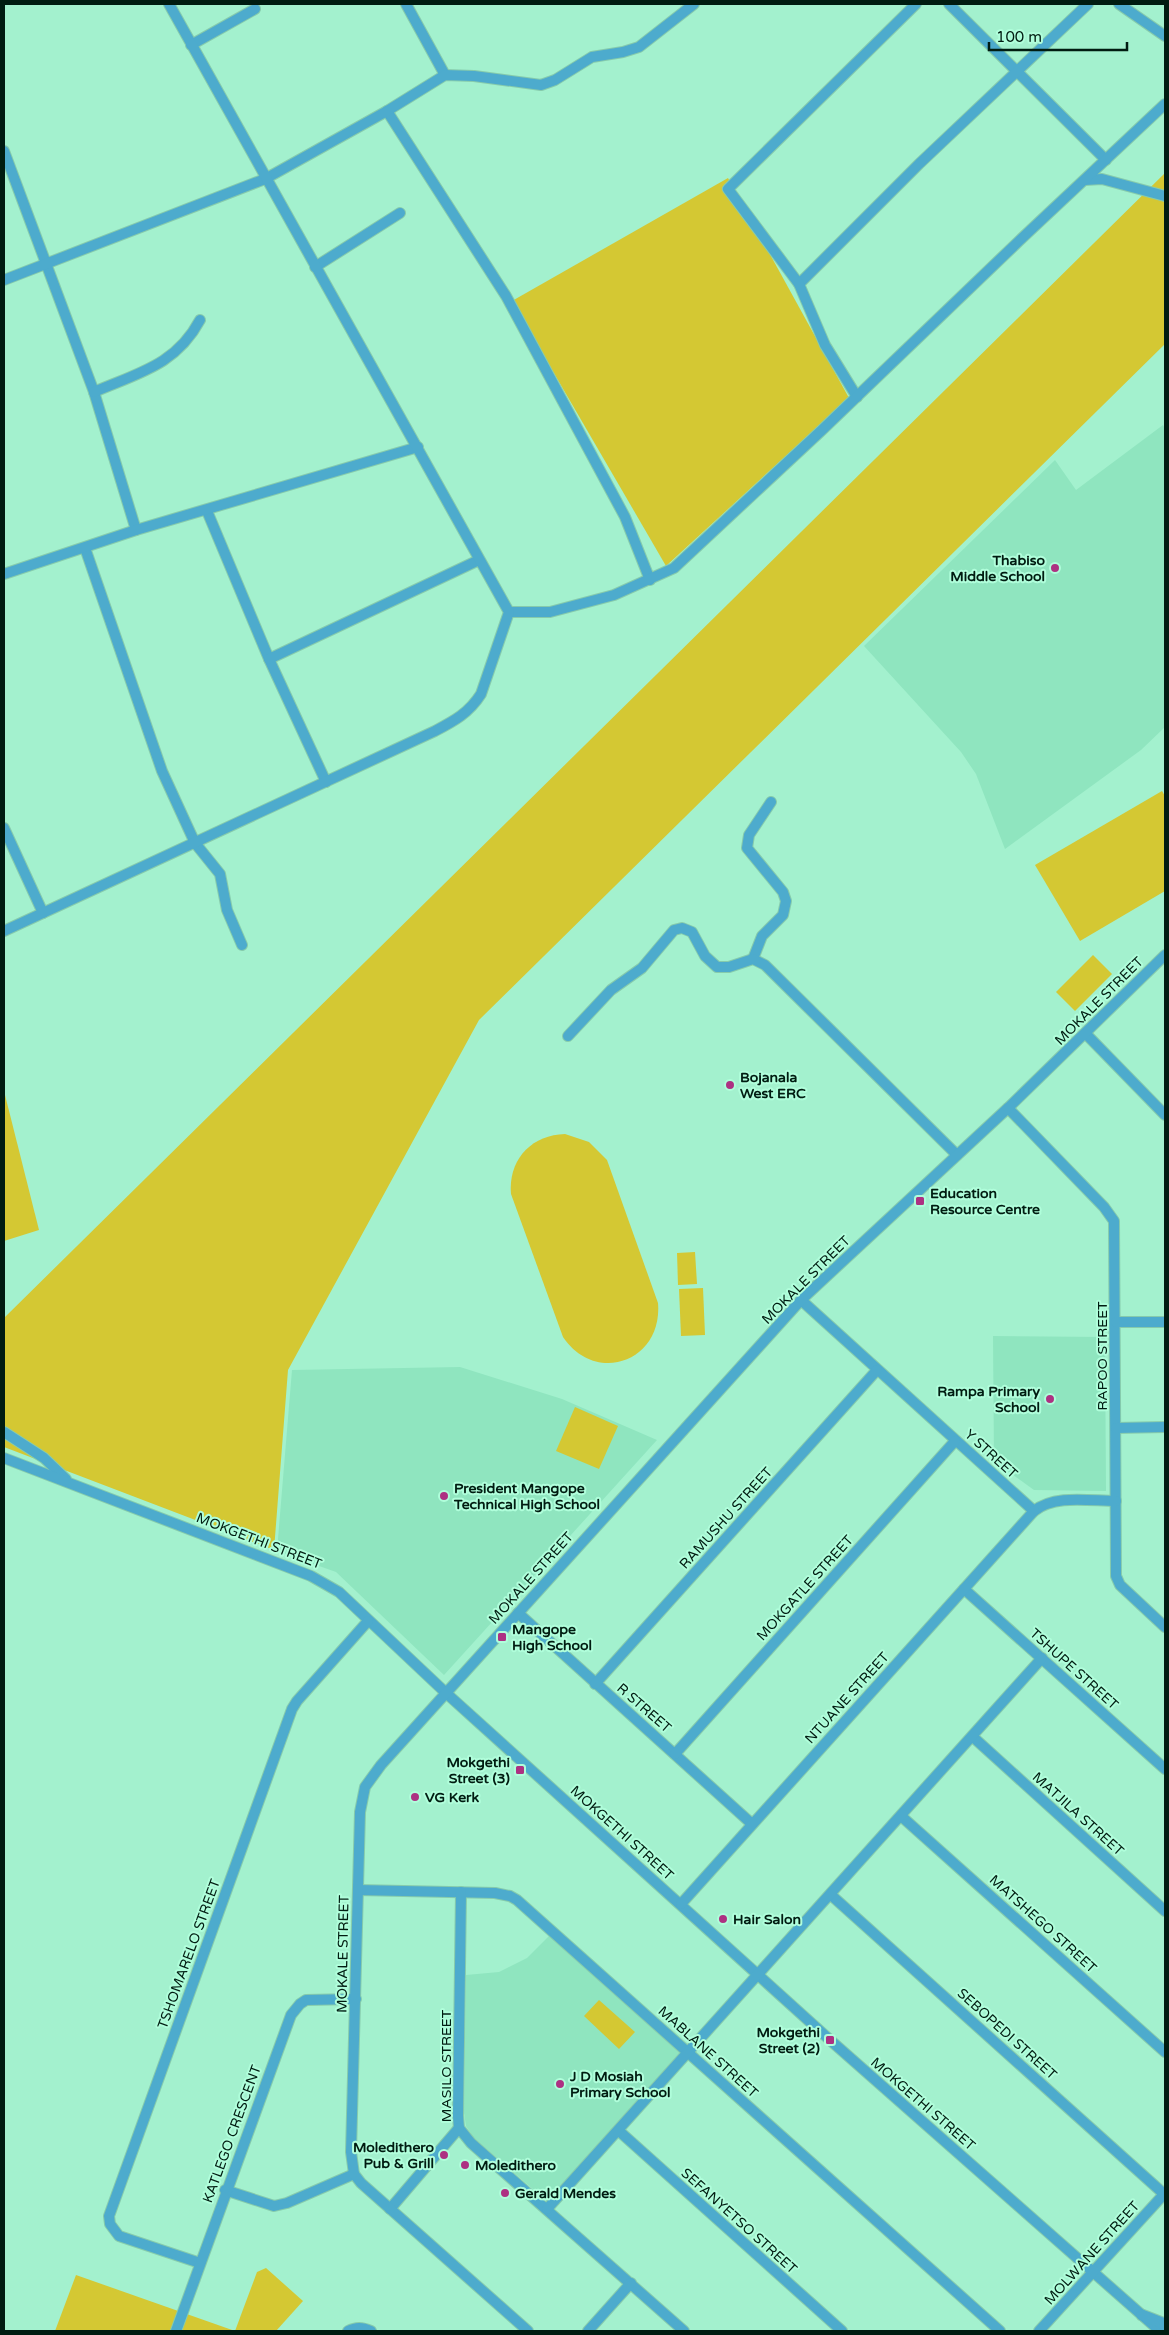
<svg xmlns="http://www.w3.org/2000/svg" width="1169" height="2335" viewBox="0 0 1169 2335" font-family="'Varela Round',sans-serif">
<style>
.built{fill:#8fe5bf}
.green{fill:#d4c833}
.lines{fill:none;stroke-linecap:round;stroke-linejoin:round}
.minor-casing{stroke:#86cbac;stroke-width:12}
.tertiary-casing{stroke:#86cbac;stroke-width:13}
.minor{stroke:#4dabcd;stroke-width:10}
.tertiary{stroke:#4dabcd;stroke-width:11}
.poi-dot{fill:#ad3182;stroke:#b0fedb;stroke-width:2}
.labels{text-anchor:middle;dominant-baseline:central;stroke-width:4;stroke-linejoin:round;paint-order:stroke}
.poi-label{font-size:14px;font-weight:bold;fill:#001c11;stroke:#b0fedb;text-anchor:start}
.street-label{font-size:14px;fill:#001c11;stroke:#b0fedb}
</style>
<rect width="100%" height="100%" fill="#a3f1ce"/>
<g class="built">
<polygon points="1163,425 1165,429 1165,727 1141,750 1005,849 976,774 961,752 864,646 1055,460 1076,490"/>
<polygon points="993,1336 1105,1337 1106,1491 1034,1490 994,1461"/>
<polygon points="460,1367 562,1399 657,1440 444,1675 336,1572 277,1551 292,1370"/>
<polygon points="550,1935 682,2055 549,2203 474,2138 466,2126 464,2113 466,1975 499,1972 527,1958"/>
</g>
<g class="green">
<polygon points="1165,173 1165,344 479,1020 288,1370 274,1550 4,1447 4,1318"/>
<polygon points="728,178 849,398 666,566 512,301"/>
<polygon points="1162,791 1165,796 1165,891 1080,941 1035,865"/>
<polygon points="1093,955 1112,974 1075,1011 1056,992"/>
<polygon points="4,1091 39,1230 4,1241"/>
<path d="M565 1134 589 1142 607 1160 658 1303C663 1361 596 1386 563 1337L511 1194C508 1160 531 1135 565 1134Z"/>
<polygon points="695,1252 697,1284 678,1285 677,1253"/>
<polygon points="703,1288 705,1335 681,1336 679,1289"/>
<polygon points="575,1407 618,1426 599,1469 556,1451"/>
<polygon points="599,2000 635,2032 619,2049 584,2016"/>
<polygon points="266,2268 303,2301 276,2331 235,2331 257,2272"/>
<polygon points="76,2275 235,2331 55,2331"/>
</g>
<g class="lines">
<g class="minor-casing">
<g id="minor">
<polyline points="406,4 445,75"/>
<polyline points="949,4 1106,160"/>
<polyline points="1119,4 1165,36"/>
<polyline points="191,45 255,9"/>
<polyline points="387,111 506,296 625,517 650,580"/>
<polyline points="4,151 94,392 136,530"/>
<polyline points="1085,180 1102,179 1165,196"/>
<polyline points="315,267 400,213"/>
<polyline points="4,280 265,179 387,111 445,75 474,76 541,85 555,80 592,57 623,52 639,47 694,4"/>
<polyline points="799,284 919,164 1088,4"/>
<path d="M94 392C138 373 176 365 200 320"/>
<polyline points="857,397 825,345 799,284 728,189 916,4"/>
<polyline points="207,511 269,659 326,782"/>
<polyline points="85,548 162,771 195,843 220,874 227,910 242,945"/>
<polyline points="4,574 136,530 418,447"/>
<polyline points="509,612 550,612 614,595 674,568 822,430 1019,241 1165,104"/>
<polyline points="269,659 479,560"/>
<polyline points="4,828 43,913"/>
<path d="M4 931 435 731C454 721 469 713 481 694L509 612 169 4"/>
<polyline points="753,959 762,936 783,915 786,901 783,892 747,848 749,835 771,802"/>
<polyline points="1086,1034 1165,1115"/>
<polyline points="568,1036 611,990 642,968 674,930 682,928 692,932 705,956 717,967 729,967 753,959 765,965 957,1155"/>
<polyline points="1008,1108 1104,1207 1114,1221 1116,1576 1120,1585 1165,1627"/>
<path d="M801 1300 1034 1511C1055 1494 1090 1501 1116 1501"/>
<polyline points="1116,1322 1165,1322"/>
<polyline points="1116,1428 1165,1427"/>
<polyline points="4,1432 44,1458 66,1479"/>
<polyline points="4,1458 311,1576 339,1592 446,1693 830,2040 1160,2331"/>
<polyline points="964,1589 1165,1769"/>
<polyline points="518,1613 752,1824"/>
<polyline points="595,1684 877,1370"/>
<polyline points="973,1737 1165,1911"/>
<polyline points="675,1754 955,1441"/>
<polyline points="901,1816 1165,2052"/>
<polyline points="358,1890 495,1893 510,1896 517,1900 1000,2331"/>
<polyline points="461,1892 458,2116 459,2128 471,2143 684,2331"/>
<polyline points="831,1895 1164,2194"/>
<polyline points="681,1904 1034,1511"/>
<polyline points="619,2131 842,2331"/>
<polyline points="225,2190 274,2206 287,2203 354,2174"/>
<polyline points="390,2209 459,2128"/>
<polyline points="547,2209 1042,1658"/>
<polyline points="200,2263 119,2236 110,2224 109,2216 292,1709 297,1701 368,1621"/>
<polyline points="176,2331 291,2015 300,2004 306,2000 356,1999"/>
<path d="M348 2331C356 2327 362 2327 371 2331"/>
<polyline points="528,2331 361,2183 354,2174 351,2152 360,1812 365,1787 381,1765 801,1300 1008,1108 1165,955"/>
<polyline points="588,2331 631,2283"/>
<polyline points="1039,2331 1165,2193"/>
</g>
</g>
<g class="tertiary-casing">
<polyline id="tertiary" points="1142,2315 1165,2324"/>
</g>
<use href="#minor" class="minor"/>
<use href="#tertiary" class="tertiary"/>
</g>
<g class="poi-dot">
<circle cx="1055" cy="568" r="5"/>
<circle cx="730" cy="1085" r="5"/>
<rect x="915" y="1196" width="10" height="10" rx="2.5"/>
<circle cx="1050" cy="1399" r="5"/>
<circle cx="444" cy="1496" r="5"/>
<rect x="497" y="1632" width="10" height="10" rx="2.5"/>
<rect x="515" y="1765" width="10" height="10" rx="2.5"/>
<circle cx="415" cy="1797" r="5"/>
<circle cx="723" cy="1919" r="5"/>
<rect x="825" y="2035" width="10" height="10" rx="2.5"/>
<circle cx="560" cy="2084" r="5"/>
<circle cx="444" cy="2155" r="5"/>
<circle cx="465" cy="2165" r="5"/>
<circle cx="505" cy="2193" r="5"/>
</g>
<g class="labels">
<g class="poi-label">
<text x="1045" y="560" text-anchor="end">Thabiso<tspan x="1045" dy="16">Middle School</tspan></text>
<text x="740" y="1077">Bojanala<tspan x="740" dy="16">West ERC</tspan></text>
<text x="930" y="1193">Education<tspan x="930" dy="16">Resource Centre</tspan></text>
<text x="1040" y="1391" text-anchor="end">Rampa Primary<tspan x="1040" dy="16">School</tspan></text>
<text x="454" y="1488">President Mangope<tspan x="454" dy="16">Technical High School</tspan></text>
<text x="512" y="1629">Mangope<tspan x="512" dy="16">High School</tspan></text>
<text x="510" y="1762" text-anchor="end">Mokgethi<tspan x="510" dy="16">Street (3)</tspan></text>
<text x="425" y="1797">VG Kerk</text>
<text x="733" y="1919">Hair Salon</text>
<text x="820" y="2032" text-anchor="end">Mokgethi<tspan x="820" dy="16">Street (2)</tspan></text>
<text x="570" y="2076">J D Mosiah<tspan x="570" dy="16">Primary School</tspan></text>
<text x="434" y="2147" text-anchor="end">Moledithero<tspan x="434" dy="16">Pub &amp; Grill</tspan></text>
<text x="475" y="2165">Moledithero</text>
<text x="515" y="2193">Gerald Mendes</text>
</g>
<g class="street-label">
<text transform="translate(1099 1001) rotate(-45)">MOKALE STREET</text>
<text transform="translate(806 1280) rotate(-45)">MOKALE STREET</text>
<text transform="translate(1102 1356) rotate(-90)">RAPOO STREET</text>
<text transform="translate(991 1454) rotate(42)">Y STREET</text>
<text transform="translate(726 1518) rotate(-48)">RAMUSHU STREET</text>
<text transform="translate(259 1541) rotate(21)">MOKGETHI STREET</text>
<text transform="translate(531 1578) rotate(-48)">MOKALE STREET</text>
<text transform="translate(805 1588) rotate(-48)">MOKGATLE STREET</text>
<text transform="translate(1074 1669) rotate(42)">TSHUPE STREET</text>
<text transform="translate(847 1698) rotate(-48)">NTUANE STREET</text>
<text transform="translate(644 1708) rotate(41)">R STREET</text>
<text transform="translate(1078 1814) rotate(42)">MATJILA STREET</text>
<text transform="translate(622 1833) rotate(42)">MOKGETHI STREET</text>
<text transform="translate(1043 1924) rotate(42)">MATSHEGO STREET</text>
<text transform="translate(189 1954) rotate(-70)">TSHOMARELO STREET</text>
<text transform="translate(343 1954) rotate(-89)">MOKALE STREET</text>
<text transform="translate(1007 2034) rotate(42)">SEBOPEDI STREET</text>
<text transform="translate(708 2052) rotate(42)">MABLANE STREET</text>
<text transform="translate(446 2066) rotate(-90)">MASILO STREET</text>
<text transform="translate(923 2104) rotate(41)">MOKGETHI STREET</text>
<text transform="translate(232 2134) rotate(-70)">KATLEGO CRESCENT</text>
<text transform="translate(739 2221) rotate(42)">SEFANYETSO STREET</text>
<text transform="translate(1092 2253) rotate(-48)">MOLWANE STREET</text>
</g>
</g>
<rect width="1169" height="2335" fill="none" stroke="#001c11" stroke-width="10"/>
<path d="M989 42v8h138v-8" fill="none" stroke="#001c11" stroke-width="2.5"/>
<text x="996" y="42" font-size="15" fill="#001c11" stroke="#b0fedb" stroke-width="4" paint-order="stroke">100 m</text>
</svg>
